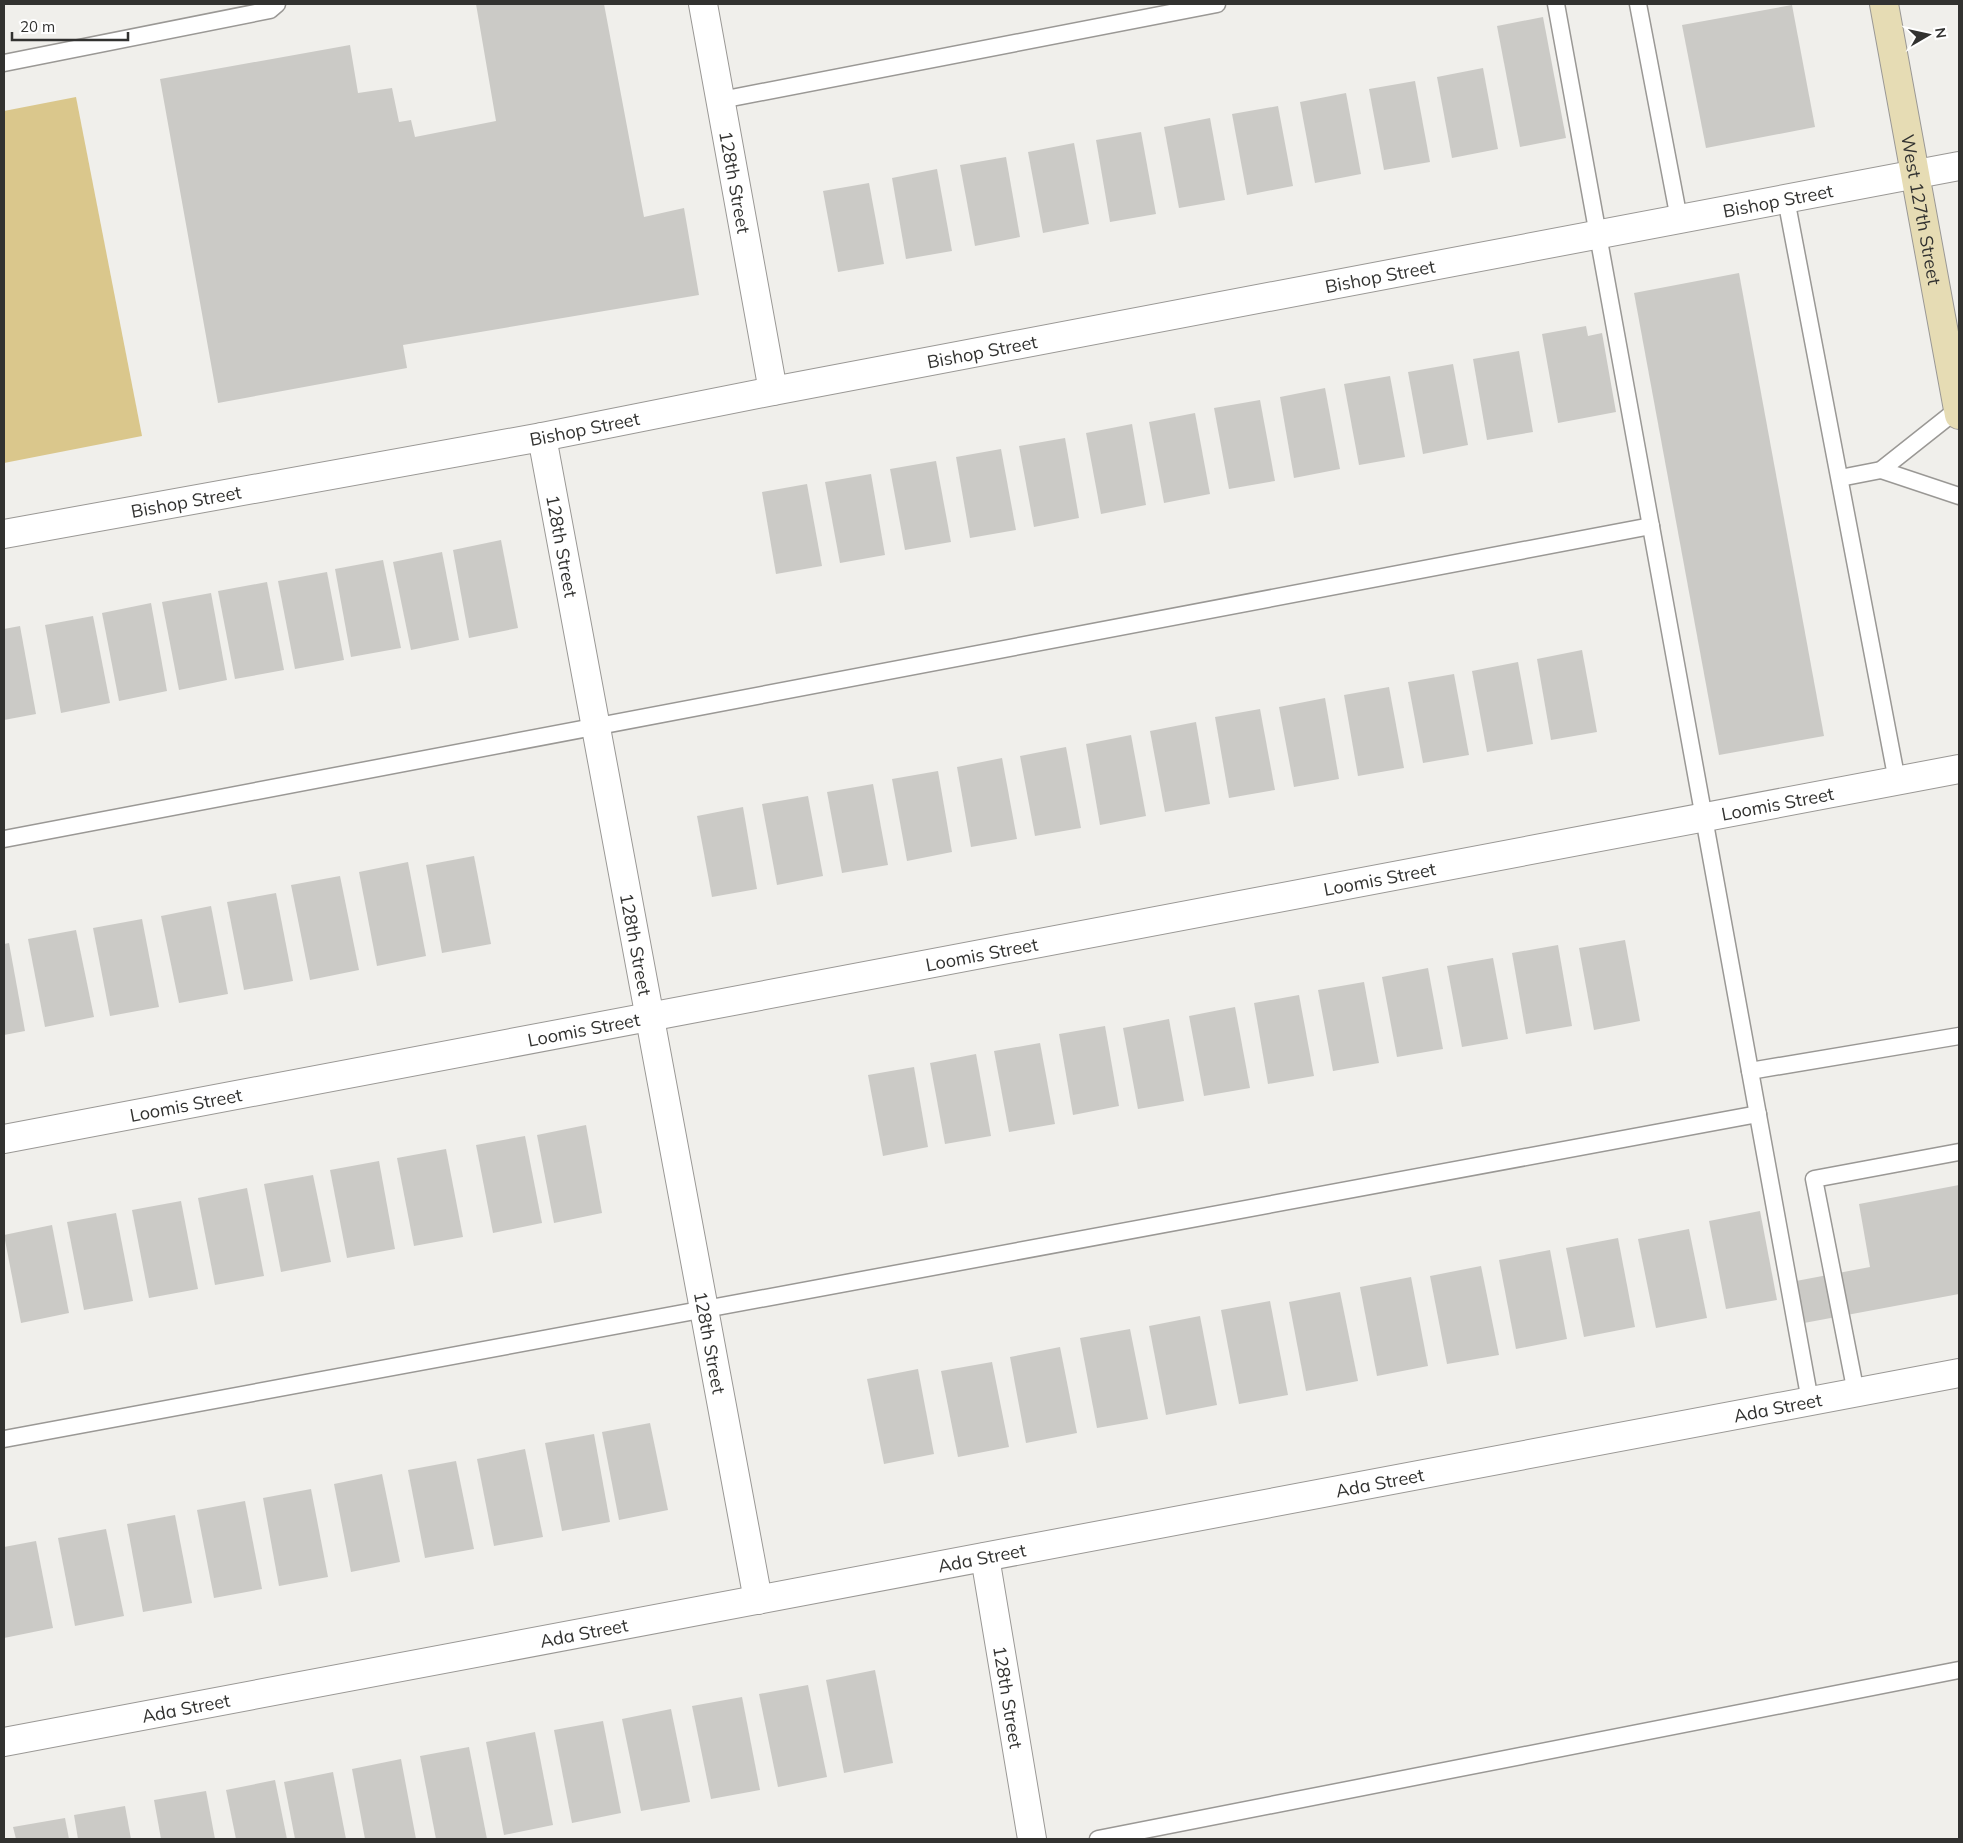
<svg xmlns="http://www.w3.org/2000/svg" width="1963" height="1843" viewBox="0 0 1963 1843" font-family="Mulish,sans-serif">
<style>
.green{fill:#dac78c}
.building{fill:#cbcac6}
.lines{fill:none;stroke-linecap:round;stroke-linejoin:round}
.service-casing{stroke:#9a9895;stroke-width:19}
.minor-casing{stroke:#9a9895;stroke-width:30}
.secondary-casing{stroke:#9a9895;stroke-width:30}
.service{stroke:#fff;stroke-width:16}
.minor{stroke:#fff;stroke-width:28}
.secondary{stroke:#e6dcb4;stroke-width:28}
.labels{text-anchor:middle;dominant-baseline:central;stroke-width:5;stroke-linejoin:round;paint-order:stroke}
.street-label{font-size:18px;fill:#323230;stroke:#fff}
</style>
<rect width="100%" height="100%" fill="#f0efeb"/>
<polygon class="green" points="76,97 142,436 4,463 4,111"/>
<g class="building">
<polygon points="476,4 604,4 644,217 684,208 699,295 403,345 407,368 218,403 160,79 350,45 358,93 392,88 399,122 411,120 415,137 496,121"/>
<polygon points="1792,5 1815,127 1706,148 1682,25"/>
<polygon points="1543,17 1566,138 1520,147 1497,26"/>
<polygon points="1483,68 1498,149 1452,158 1437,77"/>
<polygon points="1415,81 1430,162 1384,170 1369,89"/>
<polygon points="1346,93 1361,174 1315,183 1300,102"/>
<polygon points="1278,106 1293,186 1247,195 1232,114"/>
<polygon points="1210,118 1225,200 1179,208 1164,127"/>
<polygon points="1141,132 1156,214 1110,222 1096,140"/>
<polygon points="1074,143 1089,224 1043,233 1028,152"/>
<polygon points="1006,157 1020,237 975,246 960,165"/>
<polygon points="937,169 952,251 906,259 892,178"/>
<polygon points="869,183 884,264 838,272 823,191"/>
<polygon points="1739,273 1824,736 1719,755 1634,293"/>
<polygon points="1586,326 1588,336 1602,333 1616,412 1558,423 1542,334"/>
<polygon points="1519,351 1533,432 1487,440 1473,359"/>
<polygon points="1453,364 1468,445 1423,454 1408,372"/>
<polygon points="1390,376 1405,457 1359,465 1344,384"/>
<polygon points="1325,388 1340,469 1294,478 1280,397"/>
<polygon points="1260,400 1275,481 1229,489 1214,408"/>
<polygon points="1195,413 1210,494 1164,503 1149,422"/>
<polygon points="1132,424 1146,505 1101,514 1086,433"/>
<polygon points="1065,438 1079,518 1034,527 1019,446"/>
<polygon points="1001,449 1016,530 970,538 956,457"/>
<polygon points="936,461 951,542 905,550 890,469"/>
<polygon points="871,474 885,555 840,563 825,482"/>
<polygon points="807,484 822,566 776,574 762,492"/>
<polygon points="501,540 518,628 469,638 453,550"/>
<polygon points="442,552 459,640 411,650 393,562"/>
<polygon points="383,560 401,648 351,657 335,569"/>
<polygon points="327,572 344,660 295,669 278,581"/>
<polygon points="267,582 284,670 235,679 218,591"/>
<polygon points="211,593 227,680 179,690 162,602"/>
<polygon points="151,603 167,691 119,701 102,613"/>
<polygon points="93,616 110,703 61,713 45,625"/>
<polygon points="20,626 36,714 4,720 4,629"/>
<polygon points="1582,650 1597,732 1551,740 1537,659"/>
<polygon points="1518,662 1533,744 1487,752 1472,671"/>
<polygon points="1454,674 1469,755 1423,763 1408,682"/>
<polygon points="1389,687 1404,768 1358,776 1344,695"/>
<polygon points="1325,698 1339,779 1294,787 1279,707"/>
<polygon points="1260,709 1275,790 1229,798 1215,717"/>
<polygon points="1196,722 1210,804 1165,812 1150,731"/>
<polygon points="1131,735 1146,816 1100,825 1086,744"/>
<polygon points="1066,747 1081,828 1035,836 1020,756"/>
<polygon points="1002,758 1017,839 971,847 957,767"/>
<polygon points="938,771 952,852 907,861 892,779"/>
<polygon points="873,784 888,865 842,873 827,792"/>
<polygon points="808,796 823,876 777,885 762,804"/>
<polygon points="743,807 757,889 712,897 697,816"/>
<polygon points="474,856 491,944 442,953 426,865"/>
<polygon points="408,862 426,956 377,966 359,872"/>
<polygon points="340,876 359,970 310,980 291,885"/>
<polygon points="276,893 293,981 244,990 227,902"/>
<polygon points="211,906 228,994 179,1003 161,916"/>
<polygon points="142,919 159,1007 110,1016 93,928"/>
<polygon points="76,930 94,1017 45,1027 28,939"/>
<polygon points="1625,940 1640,1021 1594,1030 1579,948"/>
<polygon points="9,943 25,1031 4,1035 4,944"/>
<polygon points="1558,945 1572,1026 1526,1034 1512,953"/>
<polygon points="1493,958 1508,1039 1462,1047 1447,966"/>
<polygon points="1428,968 1443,1049 1397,1057 1382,977"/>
<polygon points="1364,982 1379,1063 1333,1071 1318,990"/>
<polygon points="1299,995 1314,1076 1268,1084 1254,1003"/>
<polygon points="1235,1007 1250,1088 1204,1096 1189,1016"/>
<polygon points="1169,1019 1184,1101 1138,1109 1123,1028"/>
<polygon points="1105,1026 1119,1106 1073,1115 1059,1034"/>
<polygon points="1040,1043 1055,1124 1009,1132 994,1051"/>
<polygon points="976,1054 991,1136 945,1144 930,1063"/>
<polygon points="914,1067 928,1147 883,1156 868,1075"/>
<polygon points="586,1125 602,1213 554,1223 537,1135"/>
<polygon points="525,1136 542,1223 493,1233 476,1145"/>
<polygon points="446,1149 463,1237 414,1246 397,1158"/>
<polygon points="379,1161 395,1249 347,1258 330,1170"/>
<polygon points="313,1175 331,1262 281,1272 264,1184"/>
<polygon points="1959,1185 1959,1294 1804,1323 1796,1281 1870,1267 1859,1204"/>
<polygon points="247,1188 264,1276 215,1285 198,1198"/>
<polygon points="181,1201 198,1289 149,1298 132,1210"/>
<polygon points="1760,1211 1777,1300 1726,1309 1709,1221"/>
<polygon points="116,1213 133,1301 84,1310 67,1222"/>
<polygon points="52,1225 69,1313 21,1323 4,1235"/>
<polygon points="1689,1229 1707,1318 1656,1328 1638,1239"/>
<polygon points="1618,1238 1635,1327 1584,1337 1566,1248"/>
<polygon points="1550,1250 1567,1339 1516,1349 1499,1260"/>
<polygon points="1481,1266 1499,1355 1447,1364 1430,1276"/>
<polygon points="1411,1277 1428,1366 1377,1376 1360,1287"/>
<polygon points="1340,1292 1358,1381 1306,1391 1289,1302"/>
<polygon points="1270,1301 1288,1395 1239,1404 1221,1310"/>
<polygon points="1200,1316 1217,1405 1166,1415 1149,1326"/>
<polygon points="1130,1329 1148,1419 1097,1428 1080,1338"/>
<polygon points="1060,1347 1077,1433 1026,1443 1010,1357"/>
<polygon points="992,1362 1009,1447 958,1457 941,1371"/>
<polygon points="918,1369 934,1454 884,1464 867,1379"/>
<polygon points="650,1423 668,1510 619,1520 602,1432"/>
<polygon points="594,1434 610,1522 562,1531 545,1443"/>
<polygon points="525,1449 543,1537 494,1546 477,1459"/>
<polygon points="456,1461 474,1549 425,1558 408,1470"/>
<polygon points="382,1474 400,1562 351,1572 334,1484"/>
<polygon points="311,1489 328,1577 279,1586 263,1498"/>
<polygon points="245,1501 262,1589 214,1598 197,1510"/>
<polygon points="175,1515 192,1603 143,1612 127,1524"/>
<polygon points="106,1529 124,1616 75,1626 58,1538"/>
<polygon points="36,1541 53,1628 4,1638 4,1547"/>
<polygon points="875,1670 893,1763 844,1773 826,1680"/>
<polygon points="808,1685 827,1777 778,1787 759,1694"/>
<polygon points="742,1697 760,1790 711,1799 692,1706"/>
<polygon points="671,1709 690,1802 641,1811 622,1719"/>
<polygon points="603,1721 621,1813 572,1823 554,1730"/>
<polygon points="535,1732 553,1825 504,1835 486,1742"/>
<polygon points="469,1747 487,1839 436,1839 420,1756"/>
<polygon points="401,1759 416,1839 365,1839 352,1769"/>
<polygon points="333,1772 346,1839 295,1839 284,1782"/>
<polygon points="275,1780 287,1839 236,1839 226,1790"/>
<polygon points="206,1791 215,1839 161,1839 154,1800"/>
<polygon points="125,1806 131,1839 78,1839 74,1815"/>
<polygon points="65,1818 69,1839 16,1839 13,1827"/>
</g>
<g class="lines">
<g class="service-casing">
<g id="service">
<polyline points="1556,4 1810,1401"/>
<polyline points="1638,4 1679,219"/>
<polyline points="4,63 270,10 277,4"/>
<polyline points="721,100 1217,4"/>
<polyline points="1786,199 1897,781"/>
<polyline points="1881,470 1959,496"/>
<polyline points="1840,478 1881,470 1958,409"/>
<polyline points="4,839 1651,526"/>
<polyline points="1750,1071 1959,1036"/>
<polyline points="1856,1393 1814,1179 1959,1152"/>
<polyline points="4,1439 1758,1114"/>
<polyline points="1098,1839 1959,1670"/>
</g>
</g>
<g class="minor-casing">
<g id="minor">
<path id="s1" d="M703 4 773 391"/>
<path id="s2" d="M542 437 758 1600"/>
<path id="s3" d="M4 534 542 437 773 391 1959 166"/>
<path id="s4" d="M4 1139 1959 769"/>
<path id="s5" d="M985 1557 1032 1839"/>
<path id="s6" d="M4 1742 1959 1373"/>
</g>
</g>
<g class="secondary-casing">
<g id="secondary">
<path id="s7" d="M1884 4 1959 415"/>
</g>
</g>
<use href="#service" class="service"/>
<use href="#minor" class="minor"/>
<use href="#secondary" class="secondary"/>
</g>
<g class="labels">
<g class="street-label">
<text stroke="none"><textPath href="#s1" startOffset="181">128th Street</textPath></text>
<text stroke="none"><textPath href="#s3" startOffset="1805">Bishop Street</textPath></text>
<text stroke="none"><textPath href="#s7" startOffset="209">West 127th Street</textPath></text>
<text stroke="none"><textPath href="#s3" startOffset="1400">Bishop Street</textPath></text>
<text stroke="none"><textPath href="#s3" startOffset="995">Bishop Street</textPath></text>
<text stroke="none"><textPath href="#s3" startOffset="590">Bishop Street</textPath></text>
<text stroke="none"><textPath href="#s3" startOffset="185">Bishop Street</textPath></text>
<text stroke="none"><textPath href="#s2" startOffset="111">128th Street</textPath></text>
<text stroke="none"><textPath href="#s4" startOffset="1805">Loomis Street</textPath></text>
<text stroke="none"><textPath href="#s4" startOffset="1400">Loomis Street</textPath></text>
<text stroke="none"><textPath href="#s2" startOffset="516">128th Street</textPath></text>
<text stroke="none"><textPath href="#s4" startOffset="995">Loomis Street</textPath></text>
<text stroke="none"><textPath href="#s4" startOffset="590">Loomis Street</textPath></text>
<text stroke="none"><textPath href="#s4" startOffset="185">Loomis Street</textPath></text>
<text stroke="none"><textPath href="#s2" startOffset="921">128th Street</textPath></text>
<text stroke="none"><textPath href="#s6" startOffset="1805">Ada Street</textPath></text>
<text stroke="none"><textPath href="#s6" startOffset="1400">Ada Street</textPath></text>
<text stroke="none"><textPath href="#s6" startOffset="995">Ada Street</textPath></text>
<text stroke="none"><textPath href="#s6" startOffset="590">Ada Street</textPath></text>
<text stroke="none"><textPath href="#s5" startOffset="142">128th Street</textPath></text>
<text stroke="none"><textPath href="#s6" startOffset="185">Ada Street</textPath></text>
</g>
</g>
<rect width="1963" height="1843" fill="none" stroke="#323230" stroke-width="10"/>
<g transform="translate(1928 35) rotate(81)" stroke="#ffffff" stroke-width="4" paint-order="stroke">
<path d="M0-4L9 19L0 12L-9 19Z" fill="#323230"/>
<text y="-8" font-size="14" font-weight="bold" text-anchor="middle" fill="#323230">N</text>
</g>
<path d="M12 32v8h116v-8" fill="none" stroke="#323230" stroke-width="2.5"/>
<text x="20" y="32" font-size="15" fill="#323230" stroke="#ffffff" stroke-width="4" paint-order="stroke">20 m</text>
</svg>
